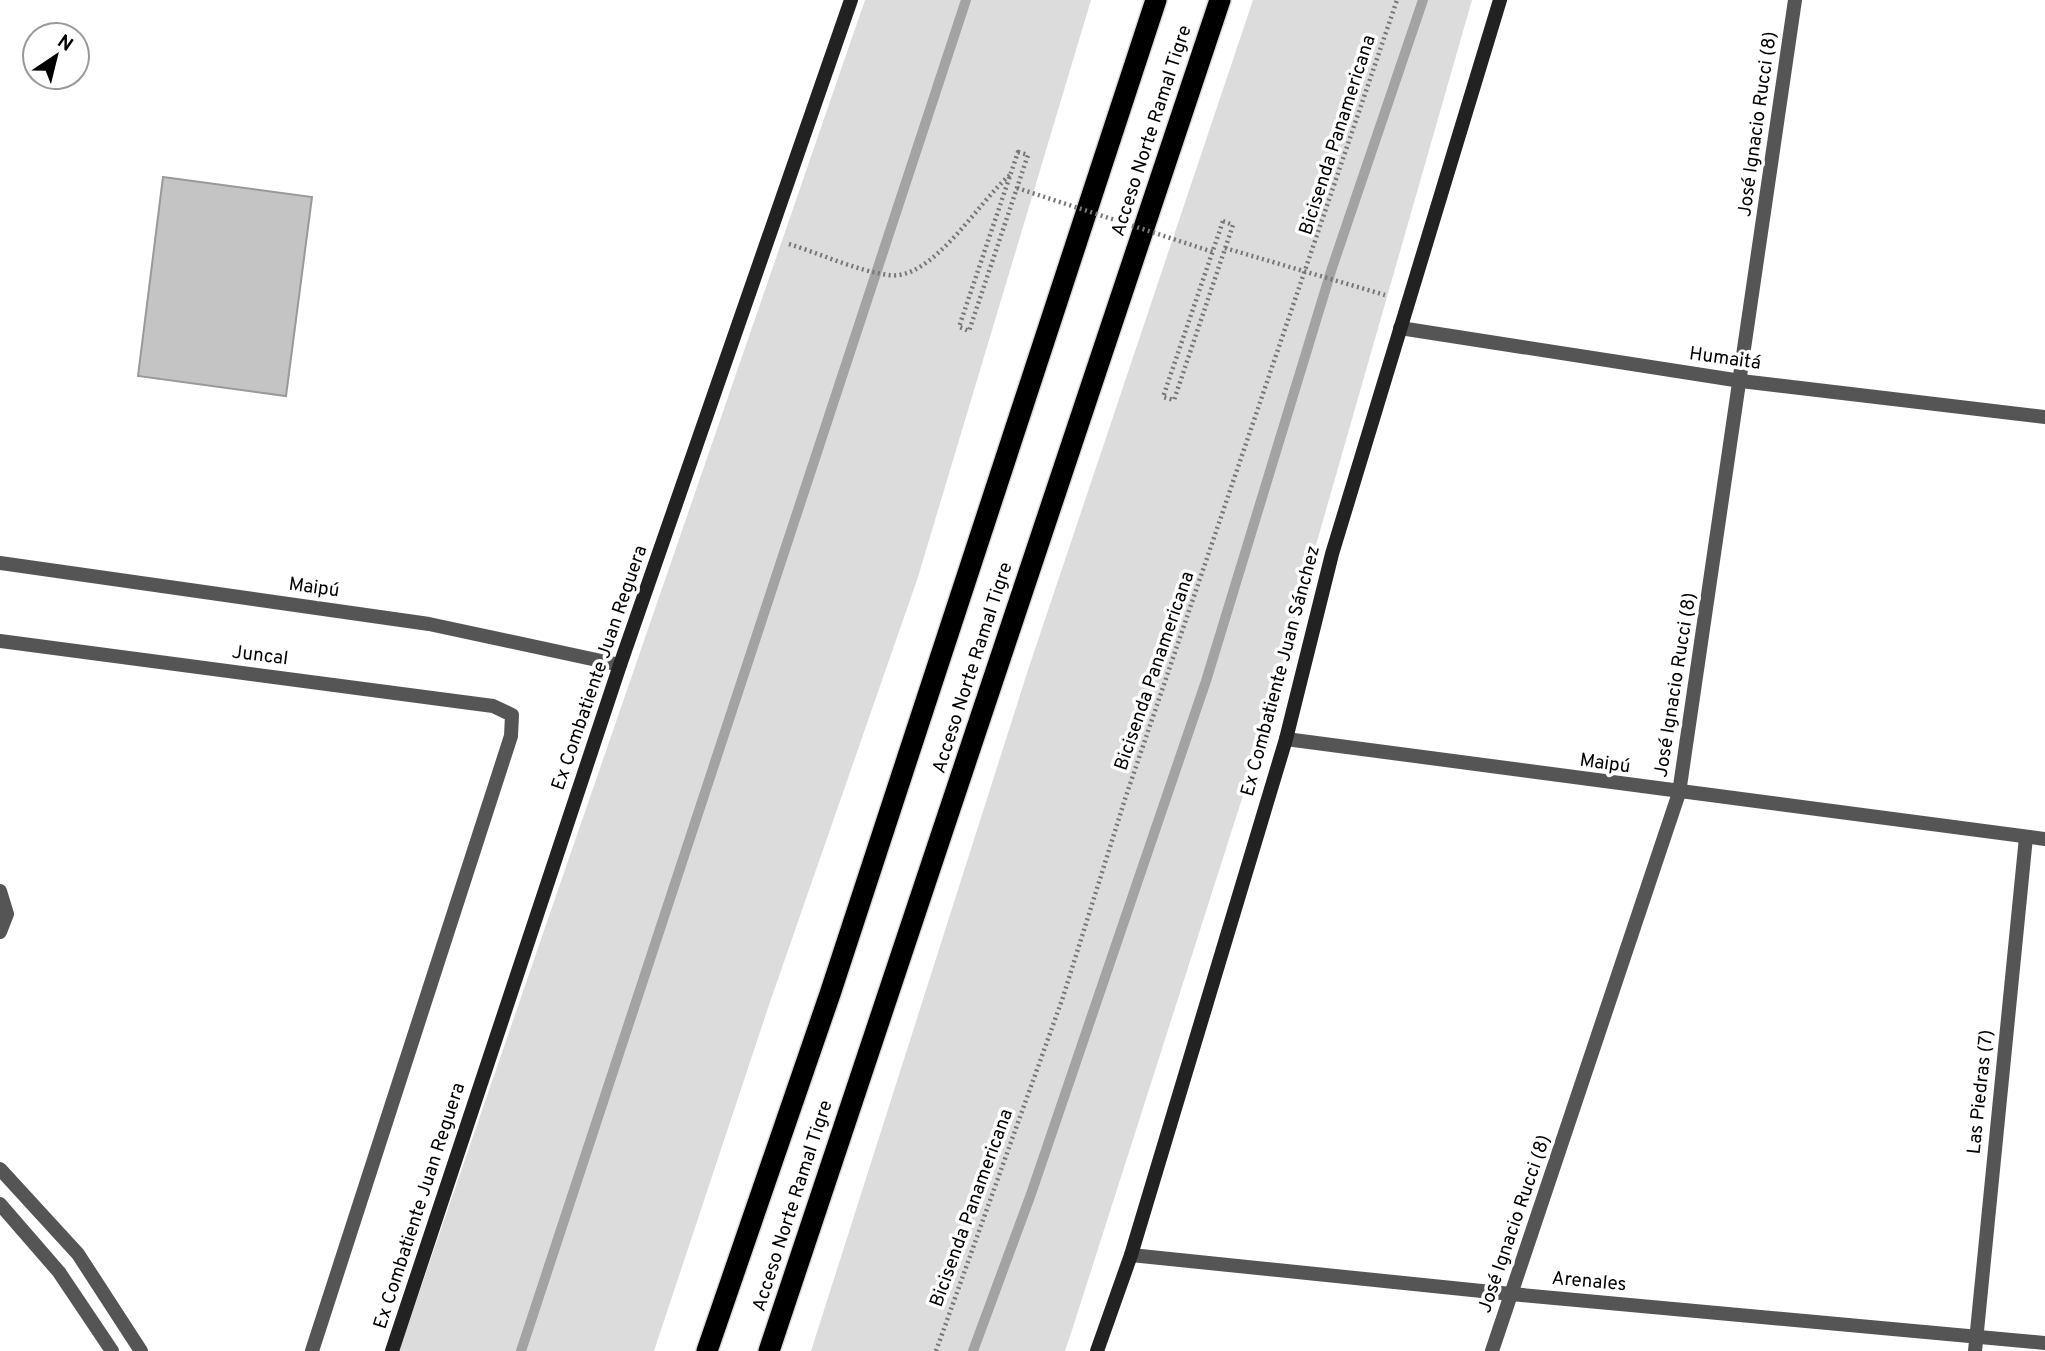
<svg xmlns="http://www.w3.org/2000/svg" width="2045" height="1351" viewBox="0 0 2045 1351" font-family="Overpass,sans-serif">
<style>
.green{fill:#dcdcdc}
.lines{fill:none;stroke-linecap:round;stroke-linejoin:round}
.stream{stroke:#a3a3a3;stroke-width:10}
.building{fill:#c4c4c4;stroke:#999;stroke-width:2}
.highway-casing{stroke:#dbdbdb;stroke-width:24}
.path{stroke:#777;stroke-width:4.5;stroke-dasharray:2 3.5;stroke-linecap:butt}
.street{stroke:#555;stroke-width:14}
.secondary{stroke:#222;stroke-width:14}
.highway{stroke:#000;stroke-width:21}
.path-bridge{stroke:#777;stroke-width:4.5;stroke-dasharray:2 3.5;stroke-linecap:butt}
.labels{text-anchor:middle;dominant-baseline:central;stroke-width:7;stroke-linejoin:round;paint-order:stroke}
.street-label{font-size:19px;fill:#000;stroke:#fff}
</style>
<rect width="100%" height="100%" fill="#fff"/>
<g class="green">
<polygon points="865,0 1091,0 918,577 770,1002 654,1351 399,1351"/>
<polygon points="1253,0 1472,0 1255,758 1073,1327 1065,1351 811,1351 1028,670"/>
</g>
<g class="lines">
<g class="stream">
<polyline points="521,1351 966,0"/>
<polyline points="973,1351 1031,1194 1206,681 1332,268 1423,0"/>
</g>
</g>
<polygon class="building" points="163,177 312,197 286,396 138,376"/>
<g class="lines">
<g class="highway-casing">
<g id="highway">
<polyline points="707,1351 830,994 1156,0"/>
<polyline points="769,1351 1220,0"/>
</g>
</g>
<g class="path">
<polygon points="1018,152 1028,155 969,331 959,327"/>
<polygon points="1223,221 1233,225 1174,400 1163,397"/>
<path d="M789 244C821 254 855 270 888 275 932 282 978 202 1010 175"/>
<polyline points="1225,248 1385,295"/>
<polyline points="936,1351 1062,1000 1125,799 1397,0"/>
</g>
<g class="street">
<polyline points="1400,328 1741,381 2045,417"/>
<polyline points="0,563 429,624 620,665"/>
<polyline points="0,641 493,706 512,715 511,736 312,1351"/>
<polyline points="1286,739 2045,839"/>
<polyline points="0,891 7,914 0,932"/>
<polyline points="0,1169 78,1254 141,1351"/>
<polyline points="0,1204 59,1272 112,1351"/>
<polyline points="1131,1255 1511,1294 2045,1343"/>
<polyline points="1492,1351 1679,793 1795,0"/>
<polyline points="1975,1351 2026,837"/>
</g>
<g class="secondary">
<polyline points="392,1351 620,665 851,0"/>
<polyline points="1097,1351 1131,1255 1286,739 1332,554 1500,0"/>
</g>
<use href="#highway" class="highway"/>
<polyline class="path-bridge" points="1017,188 1213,252"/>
</g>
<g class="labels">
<g class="street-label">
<text transform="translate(1758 124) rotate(-82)">José Ignacio Rucci (8)</text>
<text transform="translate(1152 131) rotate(-72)">Acceso Norte Ramal Tigre</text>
<text transform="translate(1338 135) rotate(-72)">Bicisenda Panamericana</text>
<text transform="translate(1725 359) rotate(8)">Humaitá</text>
<text transform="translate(314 588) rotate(8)">Maipú</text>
<text transform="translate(260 656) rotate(7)">Juncal</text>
<text transform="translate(600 668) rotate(-71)">Ex Combatiente Juan Reguera</text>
<text transform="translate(973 668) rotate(-72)">Acceso Norte Ramal Tigre</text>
<text transform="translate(1155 671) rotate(-71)">Bicisenda Panamericana</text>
<text transform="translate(1281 671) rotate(-75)">Ex Combatiente Juan Sánchez</text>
<text transform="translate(1676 685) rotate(-81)">José Ignacio Rucci (8)</text>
<text transform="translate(1605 764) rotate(8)">Maipú</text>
<text transform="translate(1981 1092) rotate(-84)">Las Piedras (7)</text>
<text transform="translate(420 1206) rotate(-72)">Ex Combatiente Juan Reguera</text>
<text transform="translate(793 1206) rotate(-72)">Acceso Norte Ramal Tigre</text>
<text transform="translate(972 1208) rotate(-70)">Bicisenda Panamericana</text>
<text transform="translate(1515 1224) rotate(-71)">José Ignacio Rucci (8)</text>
<text transform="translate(1589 1282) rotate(5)">Arenales</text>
</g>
</g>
<g transform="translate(56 56) rotate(35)"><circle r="33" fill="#ffffff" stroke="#999999" stroke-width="2"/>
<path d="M0-5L12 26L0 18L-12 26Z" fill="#000000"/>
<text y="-10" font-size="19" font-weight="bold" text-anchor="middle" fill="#000000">N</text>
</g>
</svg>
